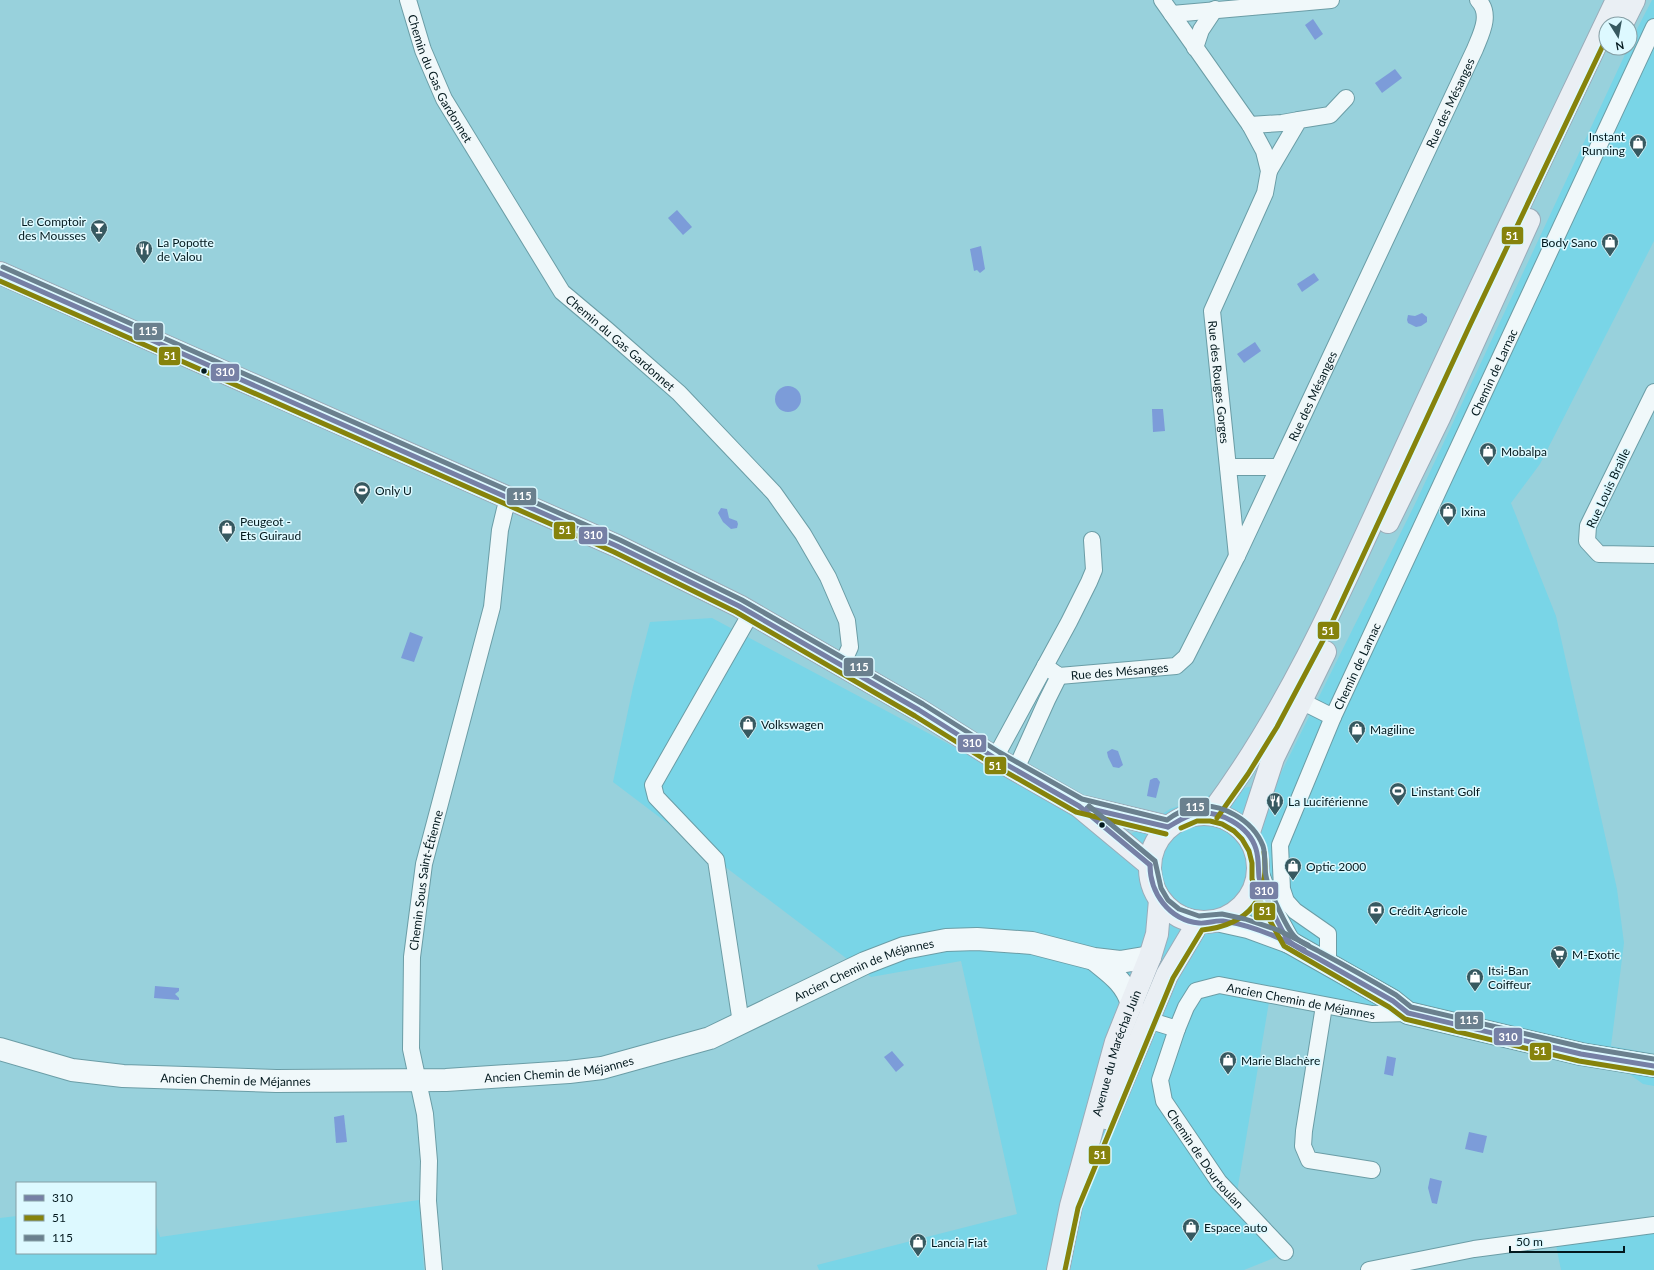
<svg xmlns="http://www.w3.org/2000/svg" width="1654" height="1270" viewBox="0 0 1654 1270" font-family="Lato,sans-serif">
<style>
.built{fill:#79d5e7}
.water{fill:#7c9cd9}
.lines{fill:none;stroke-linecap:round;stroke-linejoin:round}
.street-casing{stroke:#6b9da6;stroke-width:18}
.secondary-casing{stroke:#6b9da6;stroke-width:24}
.primary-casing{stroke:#9aacb9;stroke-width:24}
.street{stroke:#f0f8fa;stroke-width:16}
.secondary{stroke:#f0f8fa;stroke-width:22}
.primary{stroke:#eaeff4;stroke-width:22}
.bus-1-casing{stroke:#ddf9ff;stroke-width:8}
.bus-2-casing{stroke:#ddf9ff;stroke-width:8}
.bus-3-casing{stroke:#ddf9ff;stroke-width:8}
.bus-1{stroke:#7680a5;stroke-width:5}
.bus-2{stroke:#86830c;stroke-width:5}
.bus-3{stroke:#6a808e;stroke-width:5}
.bus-dot{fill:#03191e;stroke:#ddf9ff;stroke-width:1.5}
.labels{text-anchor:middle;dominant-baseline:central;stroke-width:3;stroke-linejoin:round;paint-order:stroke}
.street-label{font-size:12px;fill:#03191e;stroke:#ddf9ff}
.poi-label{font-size:12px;fill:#03191e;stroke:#ddf9ff;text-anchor:start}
.line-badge{stroke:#ddf9ff;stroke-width:1.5}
.badge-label{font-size:11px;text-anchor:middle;font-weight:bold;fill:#fff}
</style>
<rect width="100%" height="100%" fill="#98d1dc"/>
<g class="built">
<polygon points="1652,0 1654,0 1654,241 1540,464 1511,503 1556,616 1617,889 1624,943 1611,1046 1654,1054 1654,1086 1643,1084 1594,1048 1269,1002 1235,1204 1281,1255 1244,1270 819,1270 817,1265 1017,1214 961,961 871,977 613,782 633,687 650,622 712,618 958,749 1131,834 1170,809 1207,796 1277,781 1415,504 1628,48 1630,48 1630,44 1638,27"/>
<polygon points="419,1200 424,1270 0,1270 0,1218 17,1216 17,1253 155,1253 155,1221 160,1237"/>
<polygon points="1654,1228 1654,1270 1561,1270 1555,1240"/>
</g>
<g class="water">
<polygon points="1313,19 1323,34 1315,40 1305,25"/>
<polygon points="1395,69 1402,78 1382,93 1375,83"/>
<polygon points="677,210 692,227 683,235 668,218"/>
<polygon points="981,246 985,269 980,273 977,270 974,271 970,249"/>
<polygon points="1314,273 1319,280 1302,292 1297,284"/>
<polygon points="1422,313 1427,317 1427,322 1421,326 1416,327 1408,323 1407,320 1408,315 1415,316"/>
<polygon points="1255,342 1261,351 1244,363 1237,354"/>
<circle cx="788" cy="399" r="13"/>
<polygon points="1152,409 1163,409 1165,431 1153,432"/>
<polygon points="721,508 727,509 729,518 737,521 738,524 737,528 731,529 723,522 718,513"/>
<polygon points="410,632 423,637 414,662 401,658"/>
<polygon points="1112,749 1118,751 1123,765 1119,768 1113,767 1108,757 1107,752"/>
<polygon points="1154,778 1157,778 1160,782 1156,798 1147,796 1150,780"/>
<polygon points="155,986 179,988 179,991 175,994 179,998 179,1000 154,998"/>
<polygon points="892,1051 904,1065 896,1072 884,1057"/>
<polygon points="1387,1056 1396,1058 1393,1076 1384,1074"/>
<polygon points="344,1115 347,1142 336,1143 334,1117"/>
<polygon points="1469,1132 1487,1136 1483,1153 1465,1149"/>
<polygon points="1430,1178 1442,1181 1437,1204 1432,1203 1428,1188"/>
</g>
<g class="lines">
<g class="street-casing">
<g id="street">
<path id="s1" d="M408 0 423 50 444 99 562 292 606 329 679 393 774 493 803 534 828 577 847 621 850 647 842 665"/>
<path id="s2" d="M1162 0 1250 125 1264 151 1269 171 1265 193 1212 311 1237 556"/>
<polyline points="1172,14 1331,0"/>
<polyline points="1195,48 1201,30 1215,9"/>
<polyline points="1250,125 1282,123 1299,120"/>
<polyline points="1269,171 1299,120 1330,115 1346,98"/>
<polyline points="1654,392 1588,526 1587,541 1599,554 1654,555"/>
<polyline points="1228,467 1278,467"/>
<path id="s3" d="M1045 666 1059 676 1176 666 1186 657 1237 556 1475 49C1481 34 1492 14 1478 0"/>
<path id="s4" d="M1301 701 1333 717 1654 27"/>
<polyline points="995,758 1069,622 1089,582 1094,570 1092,540"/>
<polyline points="1016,769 1047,700 1059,676"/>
<polyline points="1328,964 1328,934 1295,911 1286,901 1282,889 1280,845 1333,717"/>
<polyline points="1324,1006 1304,1131 1303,1146 1309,1160 1372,1170"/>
<path id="s5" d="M1148 1020 1177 1029 1186 1007 1196 991 1219 985 1372 1014 1408 1013"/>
<polyline points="741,1023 716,860 656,797 653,785 751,613"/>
<path id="s6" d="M1177 1029 1160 1080 1164 1101 1219 1182 1285 1252"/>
<path id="s7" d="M434 1270 428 1201 429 1161 425 1114 411 1049 412 957 424 864 492 607 500 530 505 509 512 500"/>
<polyline points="1369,1270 1474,1249 1654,1225"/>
</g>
</g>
<g class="secondary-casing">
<g id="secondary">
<polyline points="1259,877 1270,907 1289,942"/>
<polyline points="1221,921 1248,927 1289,942 1393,1001 1408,1013 1581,1054 1654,1066"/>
<path d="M1095 960C1111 973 1126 983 1132 1004"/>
<path id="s8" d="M0 1049 72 1070 123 1076 276 1081 446 1080 569 1072 602 1068 710 1038 865 963 904 948 946 940 977 939 1032 943 1094 959 1120 962 1150 957"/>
</g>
</g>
<g class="primary-casing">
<g id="primary">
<polyline points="1622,24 1634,0"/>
<polyline points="0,273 617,546 739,606 919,710 995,758 1079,806 1150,865"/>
<polyline points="1388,522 1439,418 1529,220"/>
<polyline points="1084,807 1168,827"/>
<circle cx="1204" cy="868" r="54"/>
<path d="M1211 814C1297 699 1354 560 1414 430 1480 286 1549 143 1617 0"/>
<polyline points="1248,835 1273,758 1325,652"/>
<polyline points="1107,1118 1167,975 1198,923"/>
<path id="s9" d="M1058 1270 1071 1206 1116 1042 1150 957 1157 934 1160 900"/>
</g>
</g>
<use href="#street" class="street"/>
<use href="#secondary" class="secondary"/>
<use href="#primary" class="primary"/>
<g class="bus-1-casing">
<g id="bus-1">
<polyline points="0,273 617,546 739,606 919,710 995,758 1079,806 1150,865"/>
<polyline points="1087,808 1168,827"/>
<path d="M1168 827C1177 822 1185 816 1195 814 1219 809 1249 826 1256 849 1259 859 1258 867 1259 877 1261 887 1283 936 1290 942 1298 949 1310 954 1319 959 1344 973 1368 987 1393 1001L1408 1013 1581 1054 1654 1066"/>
<path d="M1150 865C1150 893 1169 920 1199 923 1207 924 1215 920 1223 921 1251 925 1279 937 1304 950"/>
</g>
</g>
<g class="bus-2-casing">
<g id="bus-2">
<polyline points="0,281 614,552 736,612 915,716 992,764 1076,812 1166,834"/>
<polyline points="1217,818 1248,774 1277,727 1328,631 1470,325 1606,39"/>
<polyline points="1181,828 1197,821 1210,821 1222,824 1234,831 1242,839 1249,851 1252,863 1252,879 1264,910 1284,946 1389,1007 1405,1019 1579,1061 1653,1073"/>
<path d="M1065 1270 1078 1208 1173 978 1202 930C1249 925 1270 898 1264 852"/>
</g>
</g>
<g class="bus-3-casing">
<g id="bus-3">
<path d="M3 267 620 540 742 600 923 704 999 752 1082 799 1167 820C1175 814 1184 809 1194 807 1221 802 1253 820 1263 846 1266 856 1264 866 1266 876 1268 888 1286 927 1294 936 1300 943 1312 947 1320 952 1346 966 1371 980 1396 995L1411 1007 1582 1047 1654 1059"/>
<polyline points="1089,806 1155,861 1161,888 1168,900 1179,909 1199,916 1222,914 1245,919 1278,930 1308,945"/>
</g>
</g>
<use href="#bus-1" class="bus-1"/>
<use href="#bus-2" class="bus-2"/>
<use href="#bus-3" class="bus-3"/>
</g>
<defs>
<g id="shop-pin" transform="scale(0.9)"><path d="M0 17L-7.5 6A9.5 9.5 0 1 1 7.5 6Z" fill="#375960" stroke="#ddf9ff"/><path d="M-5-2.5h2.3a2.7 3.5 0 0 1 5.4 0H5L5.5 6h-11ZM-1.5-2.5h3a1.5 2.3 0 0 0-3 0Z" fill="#fff"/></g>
<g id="bar-pin" transform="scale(0.9)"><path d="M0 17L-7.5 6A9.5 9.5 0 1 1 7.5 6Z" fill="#375960" stroke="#ddf9ff"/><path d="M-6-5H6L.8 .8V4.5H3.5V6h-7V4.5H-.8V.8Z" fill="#fff"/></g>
<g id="restaurant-pin" transform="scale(0.9)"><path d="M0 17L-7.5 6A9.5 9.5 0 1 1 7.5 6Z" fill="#375960" stroke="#ddf9ff"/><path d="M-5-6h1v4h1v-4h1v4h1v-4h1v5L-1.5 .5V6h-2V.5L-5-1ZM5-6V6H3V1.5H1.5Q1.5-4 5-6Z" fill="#fff"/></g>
<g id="stadium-pin" transform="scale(0.9)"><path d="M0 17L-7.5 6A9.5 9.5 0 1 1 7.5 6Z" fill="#375960" stroke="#ddf9ff"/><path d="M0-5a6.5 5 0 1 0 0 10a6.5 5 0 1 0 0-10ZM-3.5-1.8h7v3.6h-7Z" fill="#fff"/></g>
<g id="bank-pin" transform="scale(0.9)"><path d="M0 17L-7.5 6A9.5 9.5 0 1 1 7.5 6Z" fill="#375960" stroke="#ddf9ff"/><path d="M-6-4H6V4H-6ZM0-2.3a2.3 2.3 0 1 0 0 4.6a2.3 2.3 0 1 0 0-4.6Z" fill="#fff"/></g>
<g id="supermarket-pin" transform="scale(0.9)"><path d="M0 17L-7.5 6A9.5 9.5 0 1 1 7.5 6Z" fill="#375960" stroke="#ddf9ff"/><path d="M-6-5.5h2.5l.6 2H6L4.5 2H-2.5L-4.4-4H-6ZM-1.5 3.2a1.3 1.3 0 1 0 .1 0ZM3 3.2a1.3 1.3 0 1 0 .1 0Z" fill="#fff"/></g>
</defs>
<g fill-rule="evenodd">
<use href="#shop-pin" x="1638" y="143"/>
<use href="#bar-pin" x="99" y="228"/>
<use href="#shop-pin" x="1610" y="242"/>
<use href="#restaurant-pin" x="144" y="249"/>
<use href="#shop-pin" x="1488" y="451"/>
<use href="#stadium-pin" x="362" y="490"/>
<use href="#shop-pin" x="1448" y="511"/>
<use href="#shop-pin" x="227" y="528"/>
<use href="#shop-pin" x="748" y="724"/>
<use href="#shop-pin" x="1357" y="729"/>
<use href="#stadium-pin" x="1398" y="791"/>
<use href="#restaurant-pin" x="1275" y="801"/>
<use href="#shop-pin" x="1293" y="866"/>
<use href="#bank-pin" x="1376" y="910"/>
<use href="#supermarket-pin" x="1559" y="954"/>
<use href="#shop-pin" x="1475" y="977"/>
<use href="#shop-pin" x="1228" y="1060"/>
<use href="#shop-pin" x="1191" y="1227"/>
<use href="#shop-pin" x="918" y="1242"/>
</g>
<g class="bus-dot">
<circle cx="204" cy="371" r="3.5"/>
<circle cx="1102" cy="825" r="3.5"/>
</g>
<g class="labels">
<g class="street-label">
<text stroke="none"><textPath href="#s1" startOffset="85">Chemin du Gas Gardonnet</textPath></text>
<text stroke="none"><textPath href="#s3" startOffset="762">Rue des Mésanges</textPath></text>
<text stroke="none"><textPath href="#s1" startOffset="409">Chemin du Gas Gardonnet</textPath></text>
<text stroke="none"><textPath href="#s4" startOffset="416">Chemin de Larnac</textPath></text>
<text stroke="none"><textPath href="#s2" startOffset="426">Rue des Rouges Gorges</textPath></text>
<text stroke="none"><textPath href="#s3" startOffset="438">Rue des Mésanges</textPath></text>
<text transform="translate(1608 488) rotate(-65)">Rue Louis Braille</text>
<text stroke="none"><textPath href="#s4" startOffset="92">Chemin de Larnac</textPath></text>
<text stroke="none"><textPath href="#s3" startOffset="78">Rue des Mésanges</textPath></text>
<text stroke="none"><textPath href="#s7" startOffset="393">Chemin Sous Saint-Étienne</textPath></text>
<text stroke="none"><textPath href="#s8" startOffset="887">Ancien Chemin de Méjannes</textPath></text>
<text stroke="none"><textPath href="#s5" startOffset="180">Ancien Chemin de Méjannes</textPath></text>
<text stroke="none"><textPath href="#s9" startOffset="225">Avenue du Maréchal Juin</textPath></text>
<text stroke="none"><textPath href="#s8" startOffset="563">Ancien Chemin de Méjannes</textPath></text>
<text stroke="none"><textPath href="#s8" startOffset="239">Ancien Chemin de Méjannes</textPath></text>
<text stroke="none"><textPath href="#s6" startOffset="146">Chemin de Dourtoulan</textPath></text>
</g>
<g class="poi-label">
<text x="1625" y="136" text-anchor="end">Instant<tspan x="1625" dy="14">Running</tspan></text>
<text x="86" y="221" text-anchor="end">Le Comptoir<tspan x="86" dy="14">des Mousses</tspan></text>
<text x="157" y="242">La Popotte<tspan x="157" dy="14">de Valou</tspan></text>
<text x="1597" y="242" text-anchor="end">Body Sano</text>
<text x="1501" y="451">Mobalpa</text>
<text x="375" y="490">Only U</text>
<text x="1461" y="511">Ixina</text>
<text x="240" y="521">Peugeot -<tspan x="240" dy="14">Ets Guiraud</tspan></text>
<text x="761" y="724">Volkswagen</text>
<text x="1370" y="729">Magiline</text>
<text x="1411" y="791">L'instant Golf</text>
<text x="1288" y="801">La Luciférienne</text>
<text x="1306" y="866">Optic 2000</text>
<text x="1389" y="910">Crédit Agricole</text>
<text x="1572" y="954">M-Exotic</text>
<text x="1488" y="970">Itsi-Ban<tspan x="1488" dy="14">Coiffeur</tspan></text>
<text x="1241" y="1060">Marie Blachère</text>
<text x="1204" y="1227">Espace auto</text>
<text x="931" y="1242">Lancia Fiat</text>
</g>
</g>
<g class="line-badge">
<rect x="1501" y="226" width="23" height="19" rx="4" fill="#86830c"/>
<rect x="133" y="322" width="31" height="19" rx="4" fill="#6a808e"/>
<rect x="158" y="346" width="23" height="20" rx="4" fill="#86830c"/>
<rect x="210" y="363" width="30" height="19" rx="4" fill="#7680a5"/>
<rect x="506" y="487" width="31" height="19" rx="4" fill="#6a808e"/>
<rect x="553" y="521" width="23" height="19" rx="4" fill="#86830c"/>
<rect x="578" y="526" width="30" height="19" rx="4" fill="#7680a5"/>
<rect x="1317" y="621" width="23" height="19" rx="4" fill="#86830c"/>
<rect x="843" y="657" width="31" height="20" rx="4" fill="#6a808e"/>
<rect x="957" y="734" width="30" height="19" rx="4" fill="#7680a5"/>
<rect x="984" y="756" width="23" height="19" rx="4" fill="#86830c"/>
<rect x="1179" y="797" width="31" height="20" rx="4" fill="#6a808e"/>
<rect x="1249" y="881" width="30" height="19" rx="4" fill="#7680a5"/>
<rect x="1253" y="902" width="23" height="19" rx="4" fill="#86830c"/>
<rect x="1454" y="1011" width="30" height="19" rx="4" fill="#6a808e"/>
<rect x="1493" y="1027" width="30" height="19" rx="4" fill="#7680a5"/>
<rect x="1529" y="1042" width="23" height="19" rx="4" fill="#86830c"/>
<rect x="1088" y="1145" width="23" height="20" rx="4" fill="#86830c"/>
</g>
<g class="badge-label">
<text x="1512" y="240">51</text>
<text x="148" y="335">115</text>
<text x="170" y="360">51</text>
<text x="225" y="376">310</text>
<text x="522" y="500">115</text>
<text x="565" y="534">51</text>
<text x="593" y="539">310</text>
<text x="1328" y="635">51</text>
<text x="859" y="671">115</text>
<text x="972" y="747">310</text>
<text x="995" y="770">51</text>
<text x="1195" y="811">115</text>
<text x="1264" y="895">310</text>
<text x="1265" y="915">51</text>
<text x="1469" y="1024">115</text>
<text x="1508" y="1041">310</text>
<text x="1540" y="1055">51</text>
<text x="1100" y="1159">51</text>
</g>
<rect x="16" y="1182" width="140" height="72" fill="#ddf9ff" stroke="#869fa5"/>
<rect x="24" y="1195" width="20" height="6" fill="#7680a5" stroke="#869fa5"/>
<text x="52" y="1202" font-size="12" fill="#03191e">310</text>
<rect x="24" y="1215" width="20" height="6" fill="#86830c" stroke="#869fa5"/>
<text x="52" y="1222" font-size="12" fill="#03191e">51</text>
<rect x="24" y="1235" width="20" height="6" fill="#6a808e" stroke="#869fa5"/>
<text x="52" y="1242" font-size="12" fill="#03191e">115</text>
<g transform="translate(1618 36) rotate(169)"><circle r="19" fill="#ddf9ff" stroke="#869fa5"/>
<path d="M0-3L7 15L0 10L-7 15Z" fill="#375960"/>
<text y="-6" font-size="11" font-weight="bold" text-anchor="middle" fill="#03191e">N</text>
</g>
<path d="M1510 1246v6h114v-6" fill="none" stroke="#03191e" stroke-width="2"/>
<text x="1516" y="1246" font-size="12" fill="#03191e" stroke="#ddf9ff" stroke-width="3" paint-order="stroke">50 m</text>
</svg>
